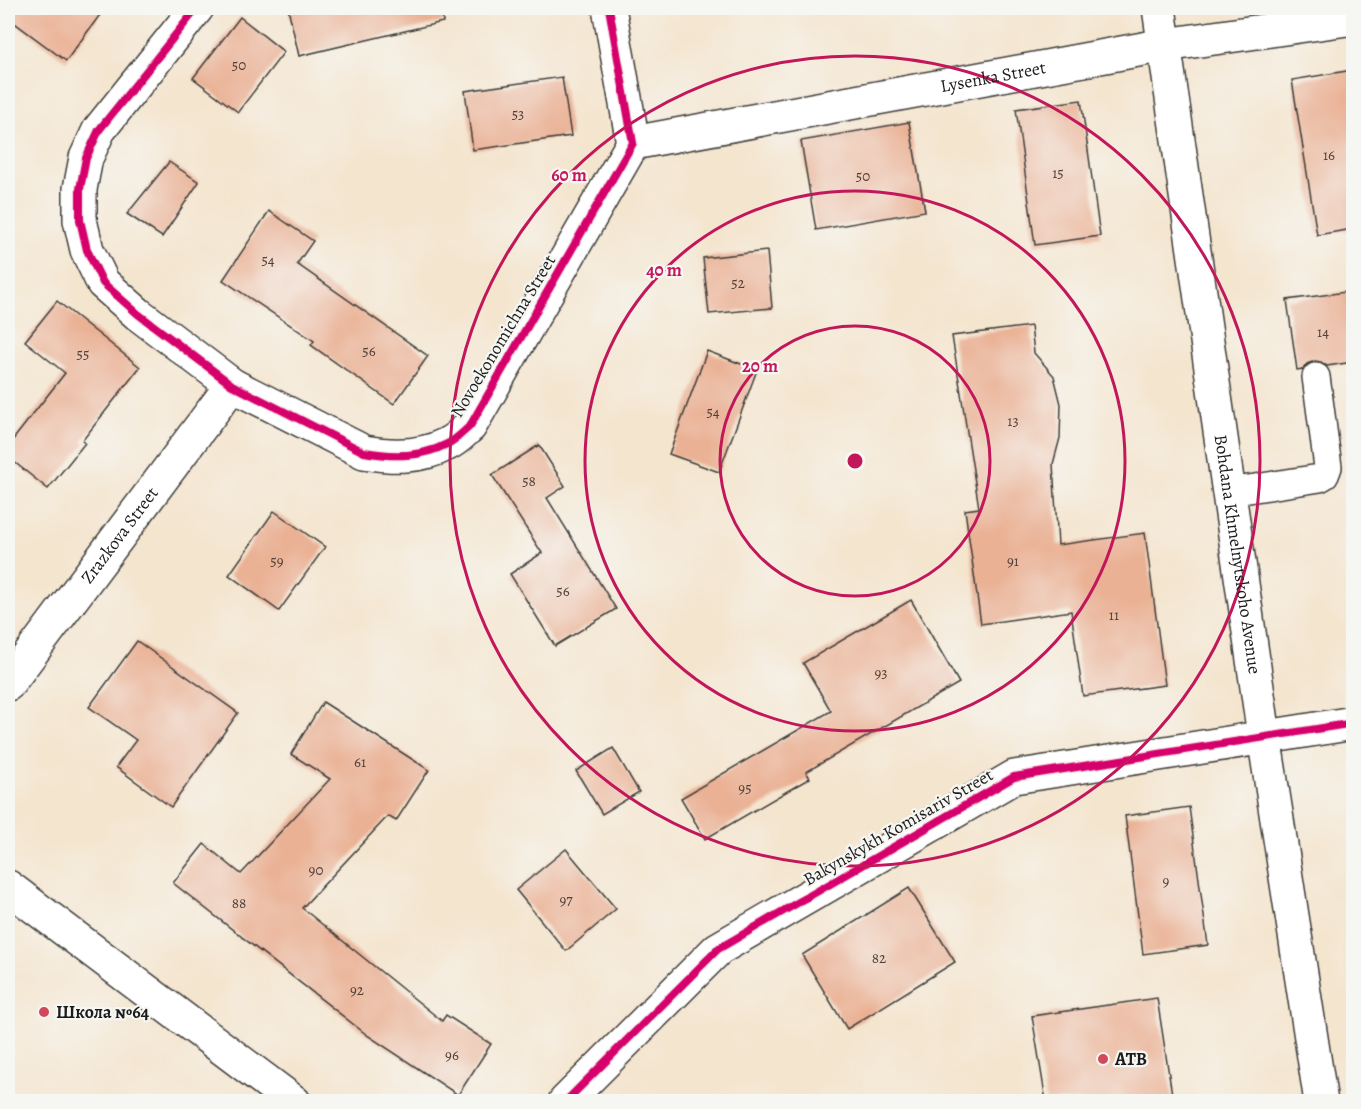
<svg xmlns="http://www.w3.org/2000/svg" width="1361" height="1109" viewBox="0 0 1361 1109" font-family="Alegreya,serif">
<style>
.building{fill:#eab194}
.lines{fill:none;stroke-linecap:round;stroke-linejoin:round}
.lane-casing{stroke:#3c3a37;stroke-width:30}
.street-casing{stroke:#3c3a37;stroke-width:36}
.secondary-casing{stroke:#3c3a37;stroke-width:36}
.lane{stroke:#fff;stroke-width:27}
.street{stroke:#fff;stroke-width:33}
.secondary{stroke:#fff;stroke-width:33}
.cycleway-casing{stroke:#f6f6f2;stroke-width:11}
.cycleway{stroke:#d6006c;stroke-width:8}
.ring{fill:none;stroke:#c2185b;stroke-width:3}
.poi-dot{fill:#d1495b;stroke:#f6f6f2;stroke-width:2}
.labels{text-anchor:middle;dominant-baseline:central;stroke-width:4.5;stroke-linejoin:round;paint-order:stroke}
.number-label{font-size:15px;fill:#50413a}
.street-label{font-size:18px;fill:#1c1c1c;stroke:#f6f6f2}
.poi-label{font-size:18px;font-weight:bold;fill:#1c1c1c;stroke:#f6f6f2;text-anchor:start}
.centre{fill:#c2185b;stroke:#f6f6f2;stroke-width:3}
.ring-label{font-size:18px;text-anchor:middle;font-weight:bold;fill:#c2185b;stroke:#f6f6f2;stroke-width:4.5;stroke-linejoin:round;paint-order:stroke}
</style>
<rect width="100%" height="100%" fill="#f6f6f2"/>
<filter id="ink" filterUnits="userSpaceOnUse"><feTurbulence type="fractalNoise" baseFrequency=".0167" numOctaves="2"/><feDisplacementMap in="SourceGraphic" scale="12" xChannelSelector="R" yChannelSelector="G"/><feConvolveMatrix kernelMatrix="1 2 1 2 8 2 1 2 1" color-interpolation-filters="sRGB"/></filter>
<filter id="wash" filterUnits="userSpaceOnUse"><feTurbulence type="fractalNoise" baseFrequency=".008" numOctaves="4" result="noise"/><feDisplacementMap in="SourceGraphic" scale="24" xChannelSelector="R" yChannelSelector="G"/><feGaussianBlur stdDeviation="1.35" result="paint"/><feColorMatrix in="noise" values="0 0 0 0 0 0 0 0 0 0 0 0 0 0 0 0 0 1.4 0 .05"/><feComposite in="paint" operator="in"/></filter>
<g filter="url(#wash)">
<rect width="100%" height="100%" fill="#f4e5cf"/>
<g id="blocks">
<g class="building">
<polygon points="8,8 105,8 66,61 8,18"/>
<polygon points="288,8 441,8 443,22 299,56"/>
<polygon points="240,17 284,52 238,112 193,78"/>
<polygon points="1353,70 1353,229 1317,235 1292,80"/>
<polygon points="562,77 571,136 473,150 465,91"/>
<polygon points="1081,100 1100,236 1035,245 1016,109"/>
<polygon points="909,122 925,211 816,230 801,141"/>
<polygon points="169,162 199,182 162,237 127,214"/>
<polygon points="269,211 313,241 297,264 428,356 394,404 311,345 314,341 223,280"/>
<polygon points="767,251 772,308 709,314 703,258"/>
<polygon points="1353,291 1353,362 1327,366 1321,362 1315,361 1307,364 1303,369 1297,370 1287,300"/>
<polygon points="57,301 140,367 82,441 85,443 48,489 8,457 8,446 65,373 25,341"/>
<polygon points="1031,326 1034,353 1054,376 1061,404 1060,438 1053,464 1058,545 1145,533 1165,685 1083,696 1071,611 981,624 965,510 979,508 952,336"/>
<polygon points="707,351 757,370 719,472 669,454"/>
<polygon points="539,445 565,486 547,498 616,609 555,646 510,574 542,553 492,475"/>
<polygon points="274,511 325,547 279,611 229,575"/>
<polygon points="911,600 959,683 806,772 810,778 705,839 681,798 831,711 803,663"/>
<polygon points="137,641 238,713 171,807 116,767 136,740 89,707"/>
<polygon points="323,702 429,770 396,821 388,816 302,908 442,1021 446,1015 491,1044 458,1095 367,1035 173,883 204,844 241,874 330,779 291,754"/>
<polygon points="613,748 639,792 602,814 576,771"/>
<polygon points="1189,807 1208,945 1143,954 1125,816"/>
<polygon points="566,849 616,909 566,951 516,890"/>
<polygon points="909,888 955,962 847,1029 802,955"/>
<polygon points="1157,998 1173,1101 1046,1101 1032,1016"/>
</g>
</g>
</g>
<g filter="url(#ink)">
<use href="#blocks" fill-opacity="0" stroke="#3c3a37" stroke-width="1.5"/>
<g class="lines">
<g class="lane-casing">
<polyline id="lane" points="1229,492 1320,478 1325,475 1328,467 1316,377"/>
</g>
<g class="street-casing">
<g id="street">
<path d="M197 8 99 130 86 158 80 189V220L87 250 103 283 138 314 232 385 364 452C392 457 421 458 447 444 456 440 463 432 470 426L633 143 609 8"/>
<path id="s1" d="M633 143 1165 45 1354 18"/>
<path id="s2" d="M8 684 232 385"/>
<polyline points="565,1102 718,949 1014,777 1354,723"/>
</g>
</g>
<g class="secondary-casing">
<g id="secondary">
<path id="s3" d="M1159 8 1264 736 1321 1102"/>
<polyline points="8,887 294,1102"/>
</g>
</g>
<use href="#lane" class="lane"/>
<use href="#street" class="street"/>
<use href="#secondary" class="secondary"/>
<g class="cycleway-casing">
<g id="cycleway">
<path d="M197 8 99 130 86 158 80 189V220L87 250 103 283 138 314 232 385 364 452C392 457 421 458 447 444 456 440 463 432 470 426L633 143 609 8"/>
<polyline points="565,1102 718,949 1014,777 1354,723"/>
</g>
</g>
<use href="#cycleway" class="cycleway"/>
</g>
</g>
<g class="ring">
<circle cx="855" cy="461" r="135"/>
<circle cx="855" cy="461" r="270"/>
<circle cx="855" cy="461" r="405"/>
</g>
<g class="poi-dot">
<circle cx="44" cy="1012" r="6"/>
<circle cx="1103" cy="1059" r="6"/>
</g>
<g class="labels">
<g class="number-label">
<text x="239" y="65">50</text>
<text x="518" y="114">53</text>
<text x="1329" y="155">16</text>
<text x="1058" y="173">15</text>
<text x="863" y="176">50</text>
<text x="268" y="260">54</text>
<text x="738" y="283">52</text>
<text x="1323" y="332">14</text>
<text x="369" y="351">56</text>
<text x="83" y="354">55</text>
<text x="713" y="412">54</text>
<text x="1013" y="421">13</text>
<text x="529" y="481">58</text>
<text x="277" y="561">59</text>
<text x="1013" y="561">91</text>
<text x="563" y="591">56</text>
<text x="1114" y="615">11</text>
<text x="881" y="673">93</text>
<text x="360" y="762">61</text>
<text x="745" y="788">95</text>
<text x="316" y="870">90</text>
<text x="1166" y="881">9</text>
<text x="566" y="900">97</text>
<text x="239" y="903">88</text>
<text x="879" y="958">82</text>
<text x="357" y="990">92</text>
<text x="452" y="1055">96</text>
</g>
<g class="street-label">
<text stroke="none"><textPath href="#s1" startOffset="366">Lysenka Street</textPath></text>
<text transform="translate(503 336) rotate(-59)">Novoekonomichna Street</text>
<text stroke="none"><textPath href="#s2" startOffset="186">Zrazkova Street</textPath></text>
<text stroke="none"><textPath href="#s3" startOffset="552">Bohdana Khmelnytskoho Avenue</textPath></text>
<text transform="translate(898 827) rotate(-30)">Bakynskykh Komisariv Street</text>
</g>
<g class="poi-label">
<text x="56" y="1012">Школа №64</text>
<text x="1115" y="1059">ATB</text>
</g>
</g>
<circle cx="855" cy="461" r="9" class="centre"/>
<g class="ring-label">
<text x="569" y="181">60 m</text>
<text x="664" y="276">40 m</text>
<text x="760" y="372">20 m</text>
</g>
<rect width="1361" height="1109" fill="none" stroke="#f6f6f2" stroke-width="30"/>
</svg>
